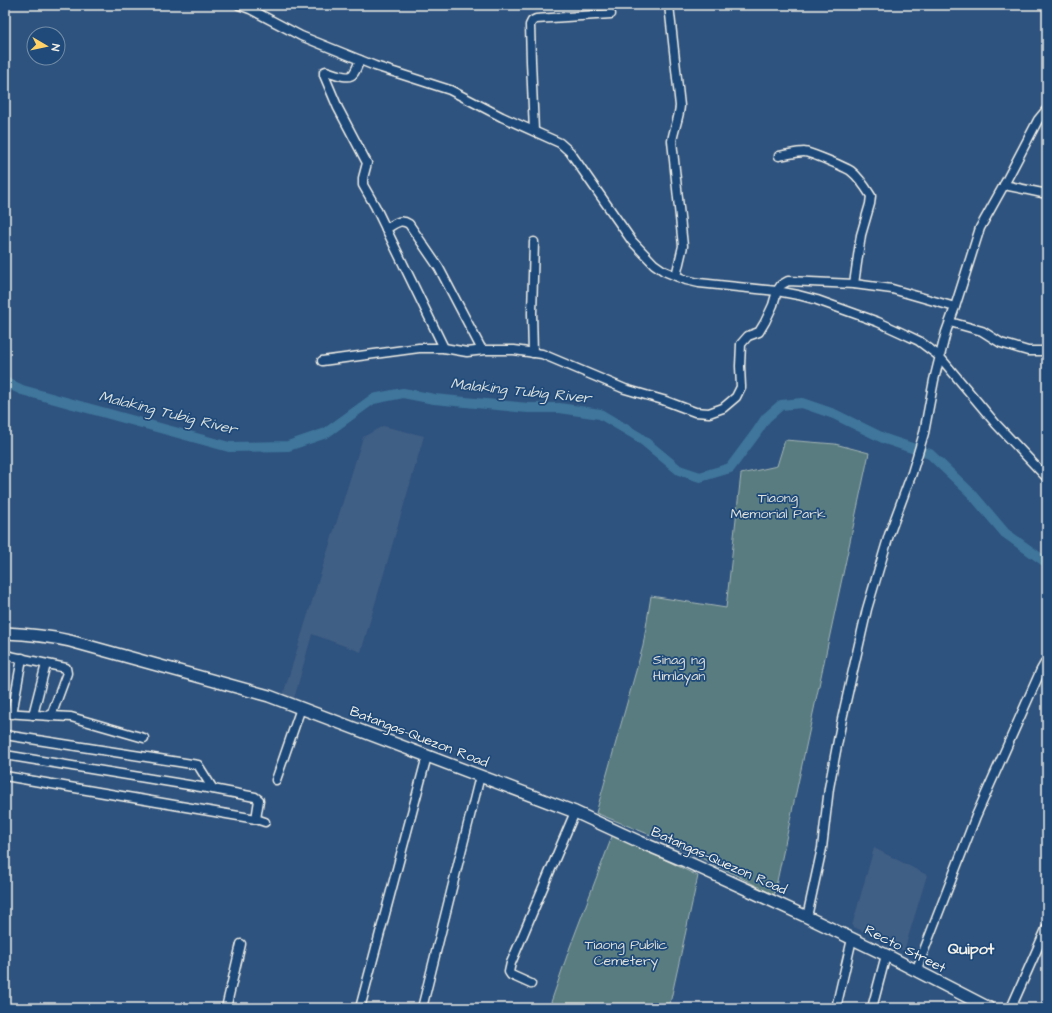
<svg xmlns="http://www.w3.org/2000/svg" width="1052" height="1013" viewBox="0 0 1052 1013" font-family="'Architects Daughter',sans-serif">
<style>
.built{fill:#405e84}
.green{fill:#587b80;stroke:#a6b6b4}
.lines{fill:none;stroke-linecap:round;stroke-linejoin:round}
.river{stroke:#3f769b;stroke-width:10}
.minor-casing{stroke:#f4f1e8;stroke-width:11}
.major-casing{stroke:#f4f1e8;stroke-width:14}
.minor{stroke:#1f4a7a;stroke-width:8}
.major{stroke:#1f4a7a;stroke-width:11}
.labels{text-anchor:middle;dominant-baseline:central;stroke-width:3.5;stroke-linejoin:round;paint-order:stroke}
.park-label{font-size:14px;fill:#dddfd8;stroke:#1f4a7a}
.street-label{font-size:14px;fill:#f4f1e8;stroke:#1f4a7a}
.water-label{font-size:15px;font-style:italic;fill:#d9dfdc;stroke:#1f4a7a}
.quarter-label{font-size:16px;font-weight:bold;fill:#f4f1e8;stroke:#1f4a7a}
</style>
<rect width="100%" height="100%" fill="#2e537f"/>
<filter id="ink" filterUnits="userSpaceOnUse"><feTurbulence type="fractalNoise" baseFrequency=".025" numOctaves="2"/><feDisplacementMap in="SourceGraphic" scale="8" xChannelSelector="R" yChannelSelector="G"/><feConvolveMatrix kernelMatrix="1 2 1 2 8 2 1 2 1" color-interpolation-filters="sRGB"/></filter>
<g filter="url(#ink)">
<g class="built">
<polygon points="383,426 424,436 361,652 312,634 294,699 283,695 363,437"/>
<polygon points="874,848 927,875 904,951 852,926"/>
</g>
<g class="green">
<polygon points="785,440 835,444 869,453 774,895 732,873 668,842 596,813 643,646 651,596 726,608 741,474 777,466"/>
<polygon points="613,834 698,876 669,1008 549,1008 570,947"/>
</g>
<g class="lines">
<polyline class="river" points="5,382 22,390 229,447 288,446 326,433 373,399 403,393 434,399 528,408 559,408 600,414 639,437 679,470 700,477 730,468 756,433 766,418 781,405 802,403 834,414 885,439 930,454 972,494 1005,533 1047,563"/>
<g class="minor-casing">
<g id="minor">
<polyline points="239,5 250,9 301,36 375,66 450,90 502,117 560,143 570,152 632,241 654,264 664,271 676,276 686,280 699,283 777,291 798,295 817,300 878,322 900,332 919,341 939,356 996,424 1047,478"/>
<path d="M669 5 680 106C679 118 674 129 672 141L683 246 676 276"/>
<path d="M360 60C358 64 356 71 353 74 349 80 333 73 326 71L324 72V75L338 108 367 163 363 178V185L375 206 444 348"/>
<polyline points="534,131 531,61 530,25 532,21 536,19 611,14"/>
<path d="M779 156C787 155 796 152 804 152 810 152 847 168 851 171 859 177 866 188 871 196L870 204 861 235 854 284"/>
<polyline points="1004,185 1047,194"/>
<path d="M386 229C395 224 400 218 409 224L439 268 482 350"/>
<polyline points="950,322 982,331 1001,343 1028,351 1042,351 1047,353"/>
<polyline points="533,353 532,313 534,242"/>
<polyline points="322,361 419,348 444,348 467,352 485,350 514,350 542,354 625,389 663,400 695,412 709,413 723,408 736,397 741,387 740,366 741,344 748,336 759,332 765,322 773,305 777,291 781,285 788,281 854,284 892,289 955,307"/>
<polyline points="5,655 66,668 67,673 51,716"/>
<polyline points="5,713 51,716 71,717 144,738"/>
<polyline points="12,714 22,658"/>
<polyline points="33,715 46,664"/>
<polyline points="5,735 198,765 213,789"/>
<polyline points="5,755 213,789 255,797 259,800 256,819"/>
<polyline points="5,776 256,819 265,822"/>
<polyline points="276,780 301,708"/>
<polyline points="807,917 822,848 829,788 842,719 867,609 889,535 912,473 924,433 934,380 946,332 955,307 980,228 1004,185 1038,120 1047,109"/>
<polyline points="916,971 976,816 1041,670 1045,663 1047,662"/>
<polyline points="531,984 511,975 509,972 511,963 575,812"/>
<polyline points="226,1008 241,944"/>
<polyline points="360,1008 427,756"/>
<polyline points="422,1008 480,776"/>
<polyline points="836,1008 852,939"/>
<polyline points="872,1008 886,955"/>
<polyline points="1011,1008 1047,927"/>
<polyline points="1046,1008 1047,1006"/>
</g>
</g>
<g class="major-casing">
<path id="major" d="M5 633C27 634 48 636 70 641L269 696 575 812 640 842 685 861 807 917 886 955 989 1008"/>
</g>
<use href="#minor" class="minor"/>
<use href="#major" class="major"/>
</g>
</g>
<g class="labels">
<g class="park-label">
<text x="778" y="498">Tiaong<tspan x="778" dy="16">Memorial Park</tspan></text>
<text x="679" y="660">Sinag ng<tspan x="679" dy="16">Himlayan</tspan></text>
<text x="626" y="945">Tiaong Public<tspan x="626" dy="16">Cemetery</tspan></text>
</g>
<g class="street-label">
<text transform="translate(419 737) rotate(21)">Batangas-Quezon Road</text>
<text transform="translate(719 861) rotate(24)">Batangas-Quezon Road</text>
<text transform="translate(905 949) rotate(27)">Recto Street</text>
</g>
<g class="water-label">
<text transform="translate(521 391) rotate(6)">Malaking Tubig River</text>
<text transform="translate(168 413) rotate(14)">Malaking Tubig River</text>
</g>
<g class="quarter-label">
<text x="971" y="949">Quipot</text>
</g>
</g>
<rect width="1052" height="1013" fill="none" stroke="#1f4a7a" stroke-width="20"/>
<rect x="10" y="10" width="1032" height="993" fill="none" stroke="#f4f1e8" stroke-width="1.5" filter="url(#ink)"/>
<g transform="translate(46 46) rotate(99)"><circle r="19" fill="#1f4a7a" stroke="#748da6"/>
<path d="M0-3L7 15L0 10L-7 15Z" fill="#ffd166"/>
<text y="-6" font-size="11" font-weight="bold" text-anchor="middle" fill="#f4f1e8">N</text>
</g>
</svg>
